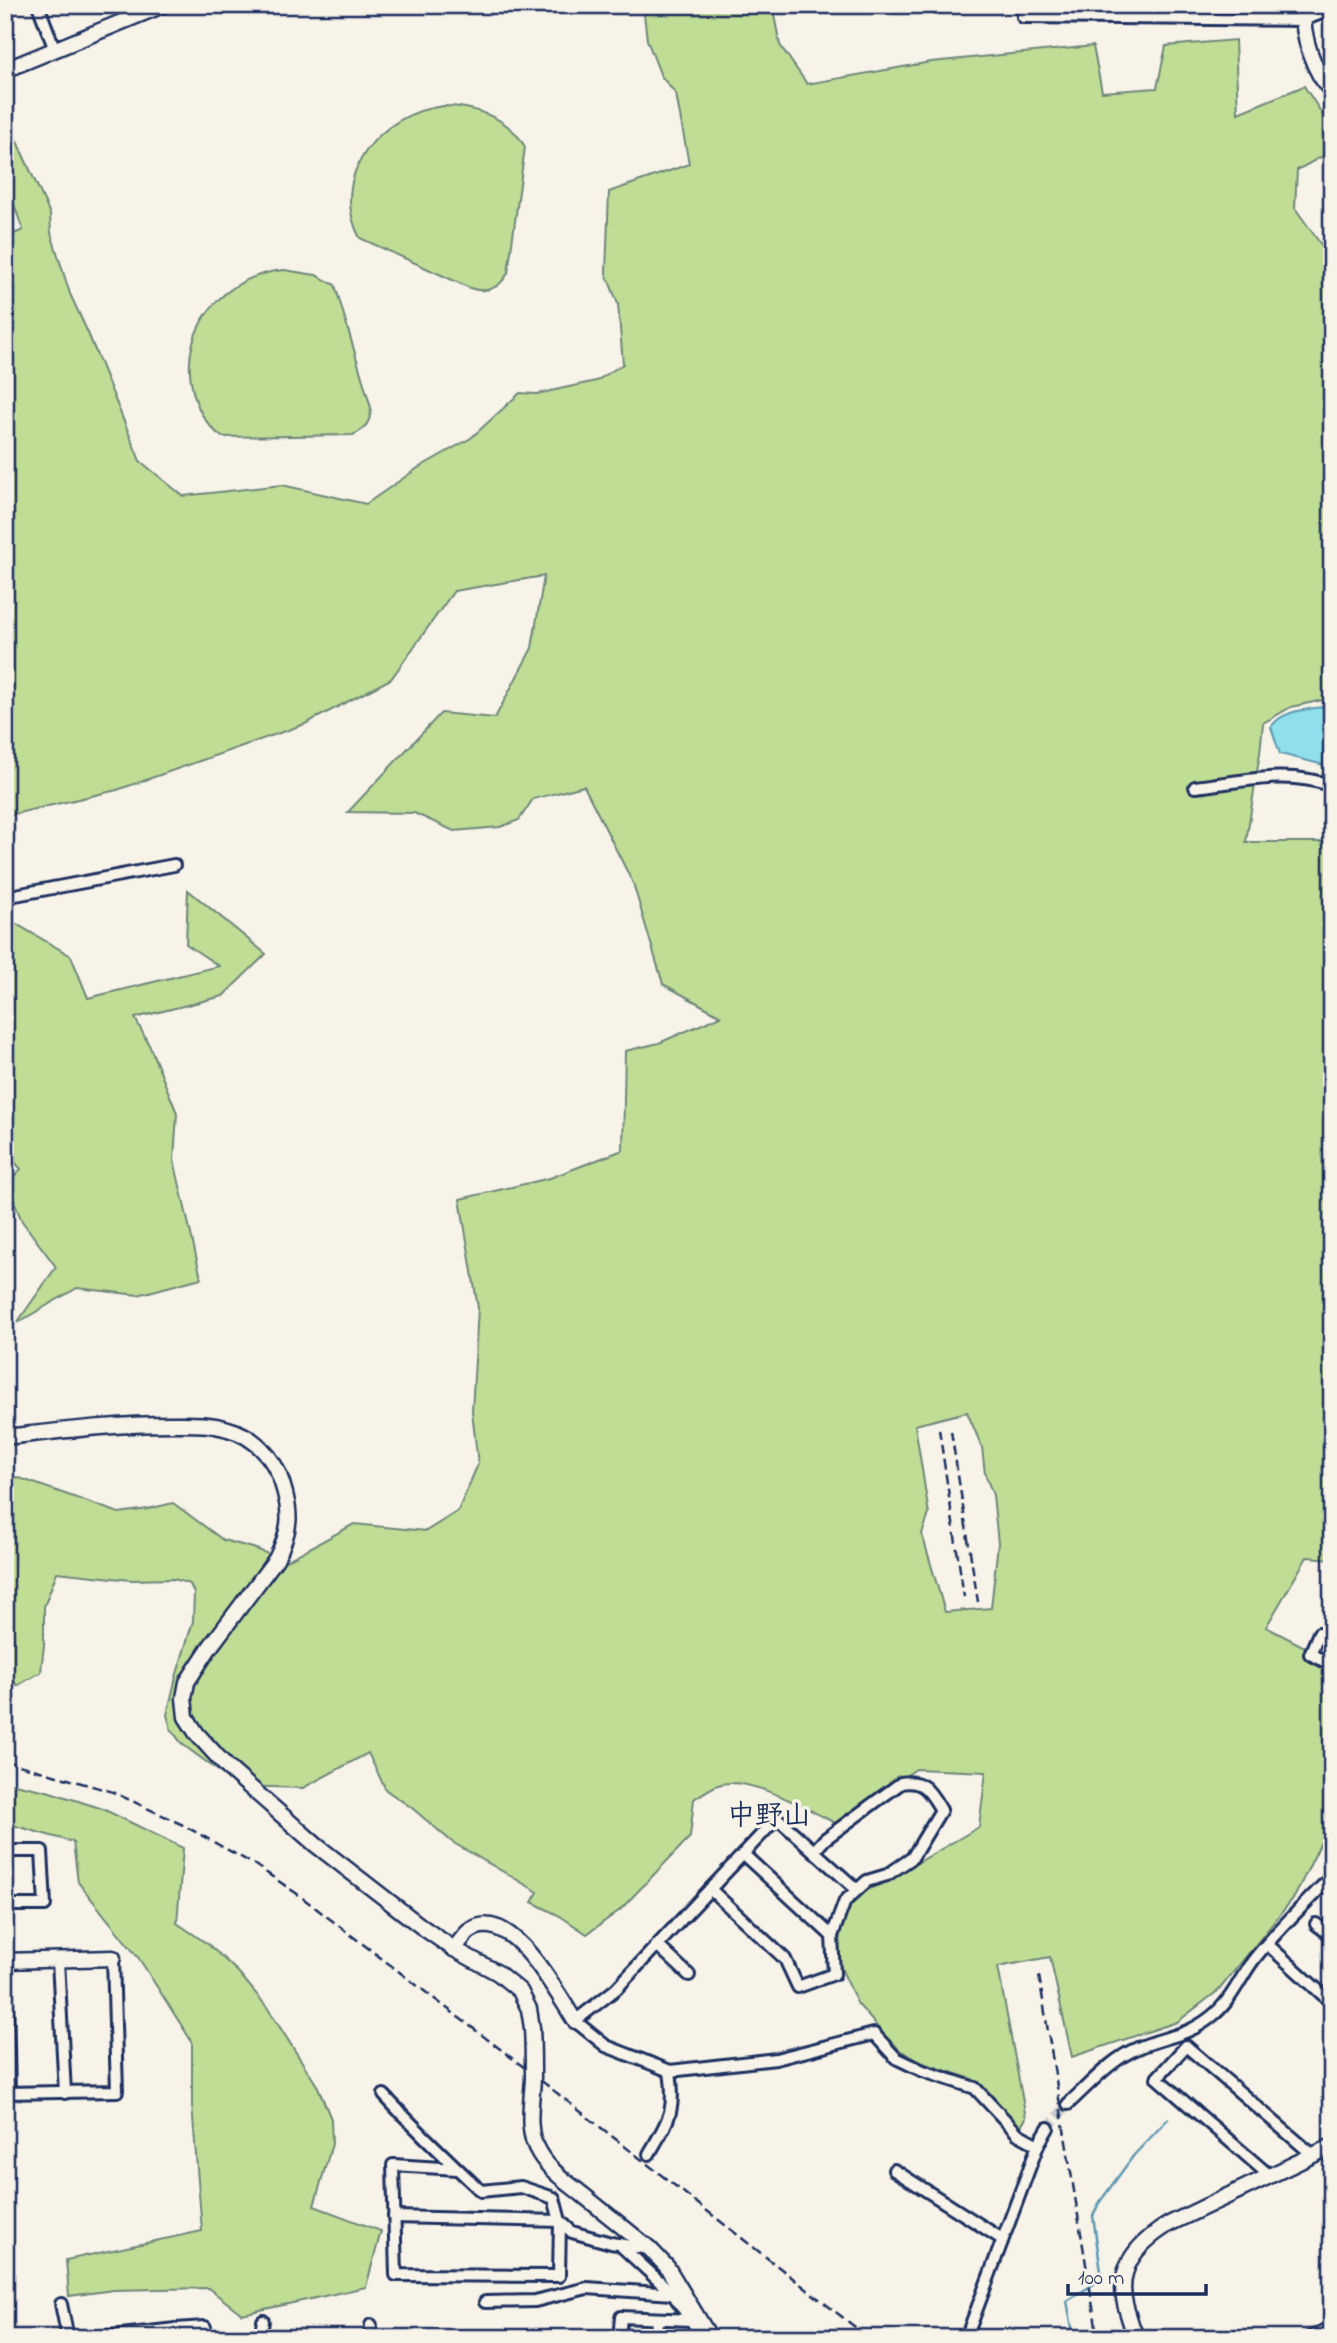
<svg xmlns="http://www.w3.org/2000/svg" width="1337" height="2343" font-family="'Indie Flower','Klee One',sans-serif">
<rect width="100%" height="100%" fill="#f7f3e8"/>
<filter id="ink" filterUnits="userSpaceOnUse"><feTurbulence type="fractalNoise" baseFrequency=".0143" numOctaves="2"/><feDisplacementMap in="SourceGraphic" scale="14" xChannelSelector="R" yChannelSelector="G"/><feConvolveMatrix kernelMatrix="1 2 1 2 8 2 1 2 1" color-interpolation-filters="sRGB"/></filter>
<g filter="url(#ink)">
<!-- green -->
<g fill="#c0dd95" stroke="#6e867a" stroke-width="2" fill-rule="evenodd">
<path d="M643 5H772L780 45 807 84 931 62 1093 46 1102 92 1157 88 1166 46 1235 40 1238 113 1304 86 1332 129V151L1297 170 1295 208 1332 260V698L1291 707 1263 723 1260 753 1246 842H1332V1559L1307 1557 1266 1627 1332 1661V1812L1322 1840 1295 1896 1219 1990 1177 2022 1072 2057 1050 1957 998 1967 1026 2118 1019 2130 990 2093 972 2079 923 2063 901 2051 886 2037 857 2003 836 1957 840 1935 852 1896 881 1884 979 1827 986 1772 916 1769 835 1823C810 1810 746 1774 718 1785 710 1788 702 1794 694 1799L690 1837 620 1910 587 1934 560 1916 532 1902 538 1892 452 1842 412 1808 386 1790 368 1753 303 1788 239 1786 182 1744 171 1729 167 1715 176 1677 193 1621 194 1593 190 1584 174 1579 131 1580 57 1572 44 1607V1645L41 1672 17 1686 5 1666V1482L17 1477 119 1513 148 1509 173 1503 223 1540 253 1548 286 1561 354 1524 426 1531 458 1511 478 1464 472 1411 478 1308 460 1199 550 1178 623 1150 625 1051 659 1043 721 1016 663 984 633 883 584 786 533 799 519 820 500 827 454 831 414 813 348 812 441 713 495 718 532 648 544 576 454 591 391 679 305 724 117 790 5 816V238L23 230 5 179V115L50 214 51 233 70 294 88 333 140 461 183 496 282 485 366 504 418 468 471 438 520 393 537 394 596 381 623 364 618 304 606 273 609 192 689 164 676 94 661 76 647 40ZM967 1412 982 1447 985 1474 993 1495 998 1543 991 1608 945 1612 922 1534 929 1514 915 1425Z"/>
<path d="M444 106C474 106 510 118 525 147L508 273C500 288 486 294 470 288L360 238C327 176 381 112 444 106Z"/>
<path d="M284 270 316 275 335 285 371 408C371 421 365 430 353 435L222 437C206 425 196 407 192 387 179 327 225 275 284 270Z"/>
<path d="M188 890 266 954 223 996 135 1018 150 1047 177 1113 174 1160 201 1278 138 1295 77 1288 17 1323 56 1267 22 1221 7 1185 21 1169 5 1151V924L11 921 71 956 88 998 219 966 186 944Z"/>
<path d="M5 1782 47 1791 103 1809 183 1848 177 1923 209 1945 239 1973 267 2007 318 2087 331 2119 332 2144 314 2206 381 2231 366 2287 242 2314 208 2288 113 2290 69 2296 66 2260 202 2231 192 2105V2042L140 1960 78 1882 73 1842 5 1823Z"/>
</g>
<!-- water -->
<path fill="#8fdfec" stroke="#6199b3" stroke-width="2" d="M1332 705V767L1280 754 1271 727C1283 708 1313 710 1332 705Z"/>
<g fill="none" stroke-linecap="round" stroke-linejoin="round">
<!-- stream -->
<path stroke="#6199b3" stroke-width="2.5" d="M1074 2338 1067 2301 1102 2279 1093 2216 1099 2203 1134 2155 1168 2119"/>
<!-- street-tunnel -->
<path stroke="#cbcccc" stroke-width="10" stroke-dasharray="10 5" stroke-linecap="butt" d="M1048 2128 1068 2104"/>
<!-- street casing -->
<g stroke="#1b2f5e" stroke-width="16">
<g id="street">
<path d="M38 5 55 50"/>
<path d="M1023 5V17L1303 20 1332 9"/>
<path d="M1195 787C1242 782 1286 769 1332 786"/>
<path d="M5 897 174 865"/>
<path d="M1319 1633 1310 1654 1332 1665"/>
<path d="M5 1851H42L45 1905H5"/>
<path d="M743 1854 832 1936"/>
<path d="M710 1889 785 1959 798 1987 834 1974 832 1936 845 1901 867 1881 887 1875 912 1858 941 1810C930 1792 924 1779 901 1783L825 1839 814 1851"/>
<path d="M856 1889 777 1818 616 1989 575 2021 606 2046 670 2071 776 2059 874 2034 896 2058 923 2071 975 2088 1018 2134 1038 2145 966 2338"/>
<path d="M1316 1924 1332 1936"/>
<path d="M1267 1944 1332 2003"/>
<path d="M657 1945 689 1975"/>
<path d="M58 1960 65 2093"/>
<path d="M6 1961 9 2093"/>
<path d="M5 2093 117 2091 113 1958"/>
<path d="M384 2095C415 2129 447 2159 481 2191L521 2187 554 2198 560 2221 559 2276 396 2275 393 2165 457 2169"/>
<path d="M1068 2104C1089 2085 1111 2059 1138 2048 1166 2036 1186 2037 1211 2017 1232 2001 1240 1977 1255 1958 1279 1928 1306 1903 1332 1876"/>
<path d="M1038 2145 1048 2128"/>
<path d="M649 2154C669 2119 676 2112 670 2071"/>
<path d="M894 2170 1002 2239"/>
<path d="M1270 2176 1157 2078 1186 2046 1313 2155"/>
<path d="M394 2217 560 2221 572 2232 611 2243 650 2249"/>
<path d="M619 2244 673 2294 701 2335"/>
<path d="M485 2302 535 2301 587 2288 673 2294"/>
<path d="M61 2304 68 2338"/>
<path d="M176 2329 205 2327"/>
<path d="M93 2338 176 2329 178 2338"/>
<path d="M260 2338 263 2321"/>
<path d="M370 2338 371 2325"/>
<path d="M619 2338 621 2317 691 2320"/>
<path d="M656 2338 657 2319"/>
<path d="M1309 2338 1332 2327"/>
</g>
</g>
<!-- secondary casing -->
<g stroke="#1b2f5e" stroke-width="19">
<g id="secondary">
<path d="M1302 5C1303 37 1311 68 1332 92"/>
<path d="M5 70 163 5"/>
<path d="M5 1437C60 1431 115 1424 170 1424 190 1424 209 1423 228 1429 254 1436 274 1457 282 1483 292 1514 291 1530 276 1559L210 1647 187 1682 184 1698 186 1717 197 1734 227 1767 316 1845 422 1927 454 1949 498 1973 520 1991 529 2009 532 2028"/>
<path d="M454 1949C458 1944 463 1937 468 1932 509 1900 558 1995 575 2021"/>
<path d="M5 1961 113 1958"/>
<path d="M583 2195 650 2249 667 2267 710 2338"/>
<path d="M1137 2338C1132 2330 1130 2320 1127 2311 1114 2270 1135 2245 1169 2224L1332 2146"/>
</g>
</g>
<!-- street -->
<use href="#street" stroke="#f7f3e8" stroke-width="10"/>
<!-- secondary -->
<use href="#secondary" stroke="#f7f3e8" stroke-width="14"/>
<!-- rail -->
<g stroke="#1b2f5e" stroke-width="2.5" stroke-dasharray="10 5" stroke-linecap="butt">
<path d="M939 1429 964 1597"/>
<path d="M951 1431 978 1602"/>
<path d="M5 1761 113 1792 183 1825 255 1865 296 1893 525 2068 869 2338"/>
<path d="M1039 1976 1098 2338"/>
</g>
<!-- secondary-bridge casing -->
<g stroke="#1b2f5e" stroke-width="19" stroke-linecap="butt">
<path id="secondary-bridge" d="M532 2028C533 2044 533 2061 533 2078 532 2102 525 2131 539 2153 549 2170 568 2183 583 2195"/>
</g>
<!-- secondary-bridge -->
<use href="#secondary-bridge" stroke="#f7f3e8" stroke-width="14"/>
</g>
</g>
<g text-anchor="middle" dominant-baseline="central" stroke-width="7" stroke-linejoin="round" paint-order="stroke">
<!-- quarter labels -->
<g font-size="28" font-weight="bold" fill="#1b2f5e" stroke="#f7f3e8">
<text x="769" y="1817">中野山</text>
</g>
</g>
<!-- margin -->
<rect width="1337" height="2343" fill="none" stroke="#f7f3e8" stroke-width="28"/>
<rect x="14" y="14" width="1309" height="2315" fill="none" stroke="#1b2f5e" stroke-width="2.5" filter="url(#ink)"/>
<!-- scale -->
<path d="M1068 2284v10h138v-10" fill="none" stroke="#1b2f5e" stroke-width="3.5"/>
<text x="1078" y="2284" font-size="21" fill="#1b2f5e" stroke="#f7f3e8" stroke-width="5" paint-order="stroke">100 m</text>
</svg>
